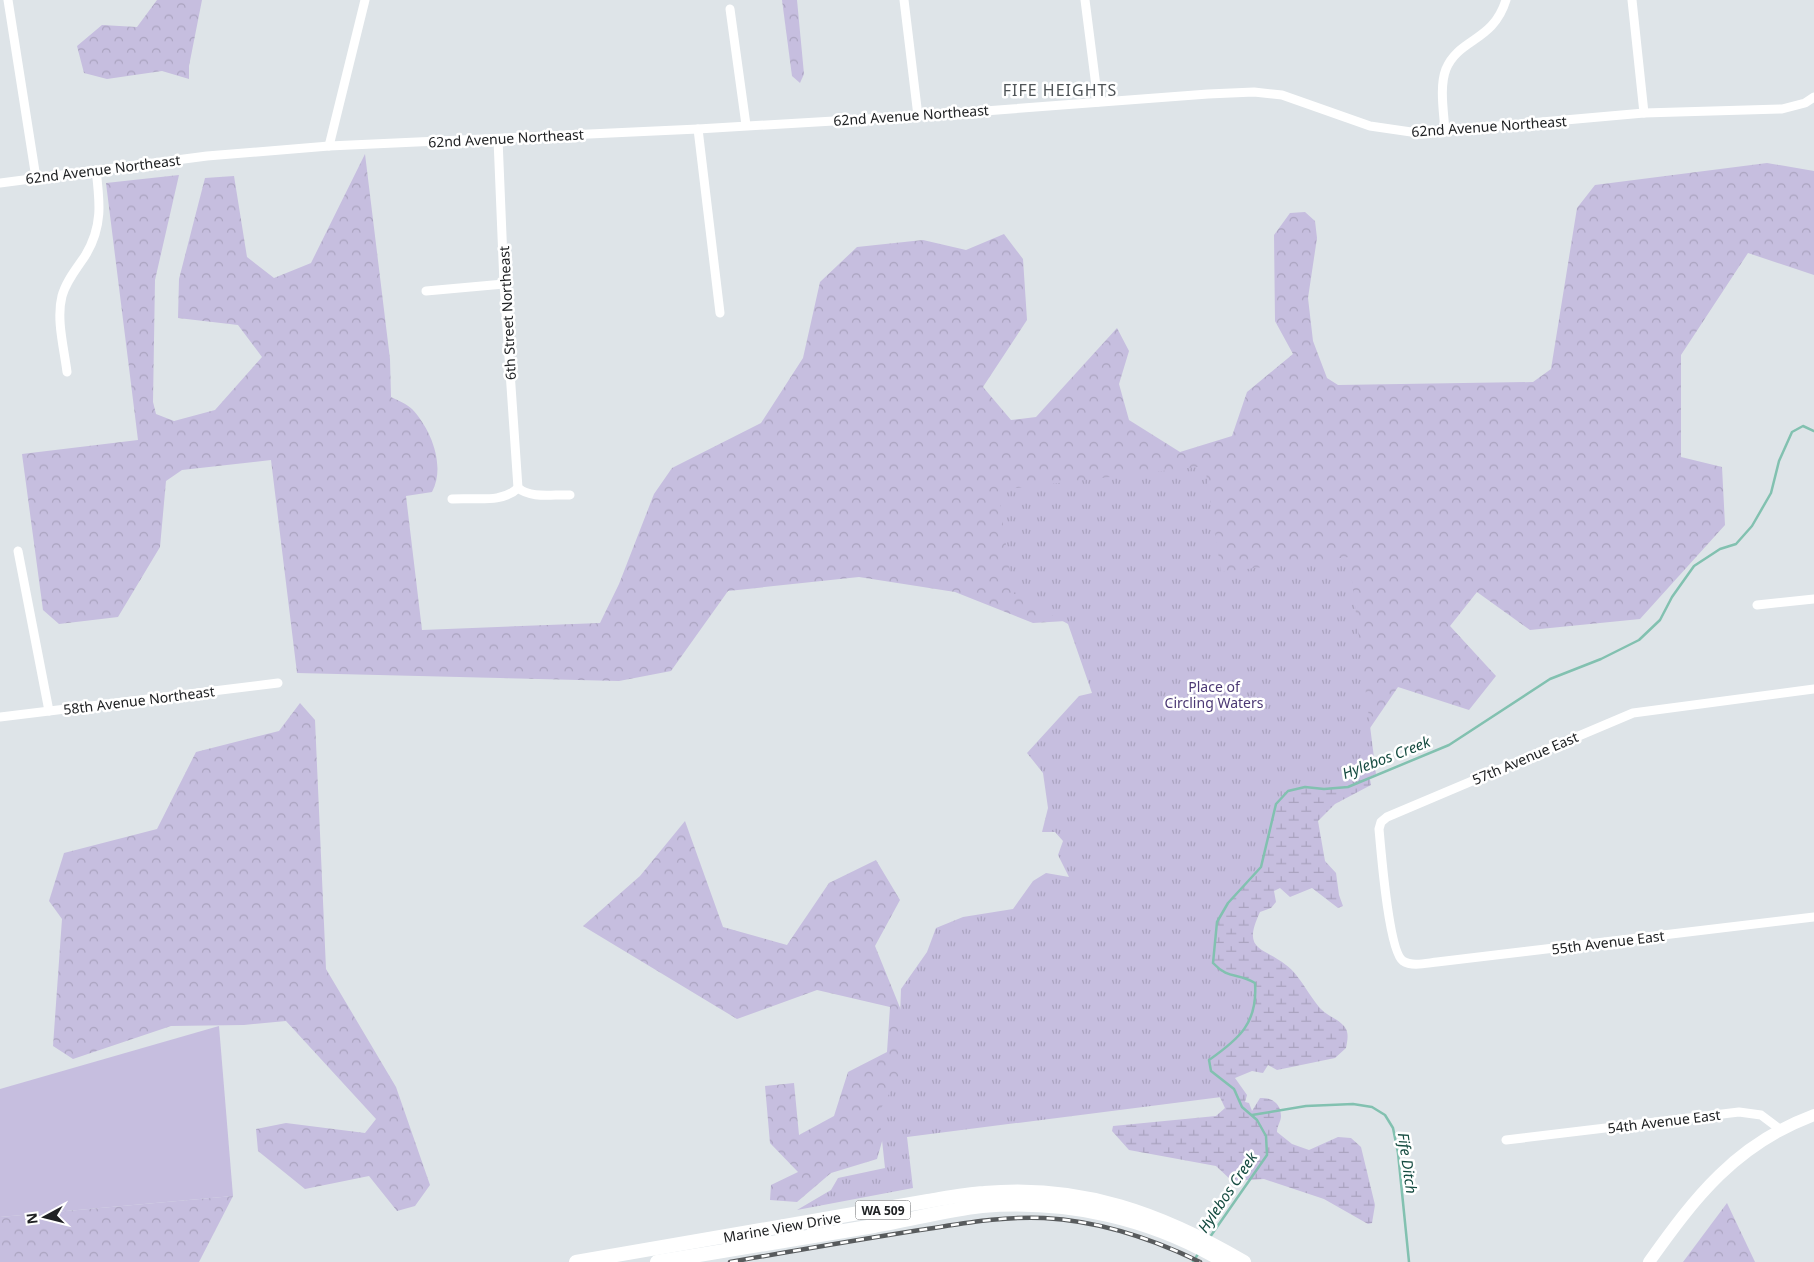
<svg xmlns="http://www.w3.org/2000/svg" width="1814" height="1262" font-family="'Noto Sans',sans-serif">
<defs>
<pattern id="forest-crowns" width="20" height="18" patternUnits="userSpaceOnUse" patternTransform="scale(1.25)"><rect width="20" height="18" fill="#c6bedf"/><path d="M2 6a3 3 0 1 1 6 0M12 15a3 3 0 1 1 6 0" fill="none" stroke="#aaa3bf"/></pattern>
<pattern id="wetland-marsh" width="20" height="14" patternUnits="userSpaceOnUse" patternTransform="scale(1.25)"><rect width="20" height="14" fill="#c6bedf"/><path d="M1 5h8M5 5V1M11 12h8M15 12V8" fill="none" stroke="#aaa3bf"/></pattern>
<pattern id="park-tufts" width="24" height="20" patternUnits="userSpaceOnUse" patternTransform="scale(1.25)"><rect width="24" height="20" fill="#c6bedf"/><path d="M3 7l-1-3M5 7V3M7 7l1-3M15 17l-1-3M17 17v-4M19 17l1-3" fill="none" stroke="#aaa3bf"/></pattern>
</defs>
<rect width="100%" height="100%" fill="#dee4e8"/>
<!-- grass -->
<path fill="#c6bedf" d="M219 1026 233 1196 0 1217V1089Z"/>
<!-- forest -->
<g fill="url(#forest-crowns)">
<path d="M157 0H202L189 66V79L162 71 107 79 84 73 77 46 102 25 137 27Z"/>
<path d="M782 0H797L804 74 800 83 792 76Z"/>
<path d="M365 154 390 359 391 397C397 400 407 404 412 409 431 429 446 466 432 492L406 496 422 630 600 623 619 584 654 494 672 468 761 423 803 358 820 282 857 247 923 240 966 250 1004 234 1023 259 1027 320 983 387 1011 420 1036 417 1117 328 1129 351 1119 384 1129 420 1180 452 1232 436 1247 392 1293 354 1275 321 1274 235 1290 213 1305 212 1315 221 1317 238 1308 298 1313 341 1327 378 1338 385 1533 382 1551 369 1577 208 1595 185 1767 163 1814 171V275L1748 253 1681 355V457L1722 467 1725 525 1640 619 1530 630 1477 592 1450 626 1496 676 1469 710 1398 687 1353 753 1115 618 1033 623 955 592 859 577 728 591 671 671 619 681 297 673 271 460 182 470 166 481 160 547 118 617 59 624 43 610 22 454 138 440 106 183 179 175 155 280 153 402 156 414 174 421 215 410 262 357 238 325 178 318 179 279 205 178 234 176 247 257 274 278 311 263Z"/>
<path d="M300 703 315 720 326 969 396 1087 430 1185 415 1206 397 1211 369 1176 305 1189 258 1151 256 1129 286 1123 365 1133 376 1119 286 1021 244 1025 171 1026 73 1059 53 1046 62 919 49 901 64 853 157 829 196 752 279 731Z"/>
<path d="M685 821 723 927 787 945 829 883 876 860 900 900 875 946 907 1025 904 1064 877 1159 831 1173 797 1202 770 1200 771 1185 798 1172 770 1143 765 1086 794 1083 799 1135 834 1116 848 1072 887 1052 890 1007 817 990 737 1019 583 926 640 876Z"/>
<path d="M233 1196 199 1262H0V1217Z"/>
<path d="M1727 1203 1755 1262H1683Z"/>
</g>
<!-- wetland -->
<path fill="url(#wetland-marsh)" d="M1369 774 1371 785 1335 804 1318 821 1325 861 1336 873 1339 895 1343 906 1338 908 1312 888 1290 897 1280 888 1274 891 1276 902 1271 908 1260 912C1242 951 1261 946 1286 965 1300 975 1310 998 1322 1010 1329 1017 1341 1020 1346 1029 1349 1035 1347 1042 1346 1048L1335 1058 1277 1070 1268 1065 1263 1073 1252 1071 1235 1078 1247 1095 1245 1102 1249 1103 1252 1111 1260 1098C1271 1097 1281 1103 1281 1116 1281 1122 1277 1125 1277 1132L1292 1144 1309 1150 1338 1137 1351 1138 1361 1147 1375 1205 1372 1223 1368 1224 1324 1199 1264 1179 1232 1181 1216 1166 1129 1150 1112 1131 1113 1126 1216 1116 1225 1108 1217 1091 1003 997 1243 783Z"/>
<!-- park -->
<path fill="url(#park-tufts)" d="M1205 466 1221 572 1349 557 1376 774 1348 787 1324 789 1305 787 1288 791 1276 804 1261 867 1228 903 1217 922 1213 963C1229 980 1237 972 1255 983 1258 1026 1239 1036 1209 1060L1211 1071 1234 1089 1237 1095 907 1137 913 1188 797 1210 831 1190 838 1178 885 1168 879 1112 898 1078 901 989 927 952 936 928 963 917 1013 909 1033 881 1046 873 1069 877 1058 855 1063 841 1055 832H1042L1048 808 1043 773 1027 753 1079 696 1092 693 1068 624 1013 593 998 490Z"/>
<g fill="none" stroke-linecap="round" stroke-linejoin="round">
<!-- stream -->
<g stroke="#82c1b0" stroke-width="2.5">
<path d="M1252 1115 1306 1106 1353 1104 1372 1107 1385 1115 1393 1128 1398 1153 1409 1262"/>
<path d="M1210 1237 1267 1155 1266 1136 1257 1120 1242 1107 1234 1089 1211 1071 1209 1060C1239 1039 1258 1023 1255 983 1237 972 1229 980 1213 963L1217 922 1228 903 1261 867 1276 804 1288 791 1305 787 1324 789 1348 787 1449 745 1550 679 1601 659 1639 640 1660 620 1672 597 1694 566 1720 549 1736 544 1752 526 1771 493 1779 461 1792 432 1803 426 1814 431"/>
<path d="M1193 1262 1198 1254"/>
</g>
<!-- minor -->
<g stroke="#fff" stroke-width="9">
<path d="M8 0 36 178"/>
<path d="M904 0 918 116"/>
<path d="M1085 0 1098 102"/>
<path d="M1632 0 1644 113"/>
<path d="M730 9 746 125"/>
<path d="M698 129 720 313"/>
<path d="M1445 132C1444 113 1439 87 1446 69 1459 38 1493 42 1506 0"/>
<path d="M498 139 504 284 518 488"/>
<path d="M329 146 365 0"/>
<path d="M0 183 207 156 329 146 698 129 918 116 1208 94 1254 92 1282 95 1370 126 1418 133 1644 113 1782 109 1805 103 1814 97"/>
<path d="M426 291 504 284"/>
<path d="M67 372C64 348 56 319 62 296 66 281 77 268 85 256 103 227 100 202 96 170"/>
<path d="M518 488C532 499 553 494 570 495"/>
<path d="M452 499C474 497 502 504 518 488"/>
<path d="M18 551 49 711"/>
<path d="M1757 605 1814 599"/>
<path d="M1814 689 1633 713 1387 817 1381 822 1379 829C1381 851 1389 952 1403 961 1412 967 1427 963 1437 962L1814 917"/>
<path d="M0 717 278 683"/>
<path d="M1506 1140 1739 1112 1761 1115 1781 1130"/>
</g>
<!-- secondary -->
<path stroke="#fff" stroke-width="12" d="M1649 1262C1695 1197 1736 1144 1814 1115"/>
<!-- primary -->
<g stroke="#fff" stroke-width="14">
<path d="M576 1262 928 1201C946 1198 965 1194 984 1193 1081 1184 1162 1214 1244 1262"/>
<path d="M657 1262C730 1250 802 1238 874 1226 910 1220 946 1210 982 1206 1067 1199 1152 1218 1225 1262"/>
</g>
<!-- rail casing -->
<g stroke="#585b5d" stroke-width="4.5">
<path id="rail" d="M730 1262C793 1251 856 1240 920 1230 961 1224 1002 1216 1044 1218 1099 1221 1151 1238 1200 1262"/>
</g>
<!-- rail -->
<use href="#rail" stroke="#fff" stroke-width="2.5" stroke-dasharray="8" stroke-linecap="butt"/>
</g>
<g text-anchor="middle" dominant-baseline="central" stroke-width="5" stroke-linejoin="round" paint-order="stroke">
<!-- shield labels -->
<rect fill="#fff" stroke="#636466" stroke-width="1" x="855.5" y="1200.5" width="55" height="19" rx="4"/>
<g font-size="12" font-weight="bold" fill="#202224">
<text x="883" y="1210">WA 509</text>
</g>
<!-- street labels -->
<g font-size="14" fill="#202224" stroke="#fff">
<text transform="translate(911 115) rotate(-4)">62nd Avenue Northeast</text>
<text transform="translate(1489 126) rotate(-4)">62nd Avenue Northeast</text>
<text transform="translate(506 138) rotate(-3)">62nd Avenue Northeast</text>
<text transform="translate(103 169) rotate(-7)">62nd Avenue Northeast</text>
<text transform="translate(507 313) rotate(-93)">6th Street Northeast</text>
<text transform="translate(139 700) rotate(-7)">58th Avenue Northeast</text>
<text transform="translate(1525 758) rotate(-23)">57th Avenue East</text>
<text transform="translate(1608 942) rotate(-7)">55th Avenue East</text>
<text transform="translate(1664 1121) rotate(-7)">54th Avenue East</text>
<text transform="translate(782 1227) rotate(-10)">Marine View Drive</text>
</g>
<!-- park labels -->
<g font-size="14" fill="#4b3873" stroke="#fff">
<text x="1214" y="686">Place of<tspan x="1214" dy="16">Circling Waters</tspan></text>
</g>
<!-- water labels -->
<g font-size="15" font-style="italic" fill="#154b40" stroke="#fff">
<text transform="translate(1386 757) rotate(-21)">Hylebos Creek</text>
<text transform="translate(1408 1163) rotate(82)">Fife Ditch</text>
<text transform="translate(1227 1192) rotate(-56)">Hylebos Creek</text>
</g>
<!-- quarter labels -->
<g font-size="16" letter-spacing="1" fill="#4f5457" stroke="#fff">
<text x="1060" y="90">FIFE HEIGHTS</text>
</g>
</g>
<!-- north arrow -->
<g transform="translate(45 1217) rotate(263)" stroke="#ffffff" stroke-width="4" paint-order="stroke">
<path d="M0-4L9 19L0 12L-9 19Z" fill="#202224"/>
<text y="-8" font-size="14" font-weight="bold" text-anchor="middle" fill="#202224">N</text>
</g>
</svg>
